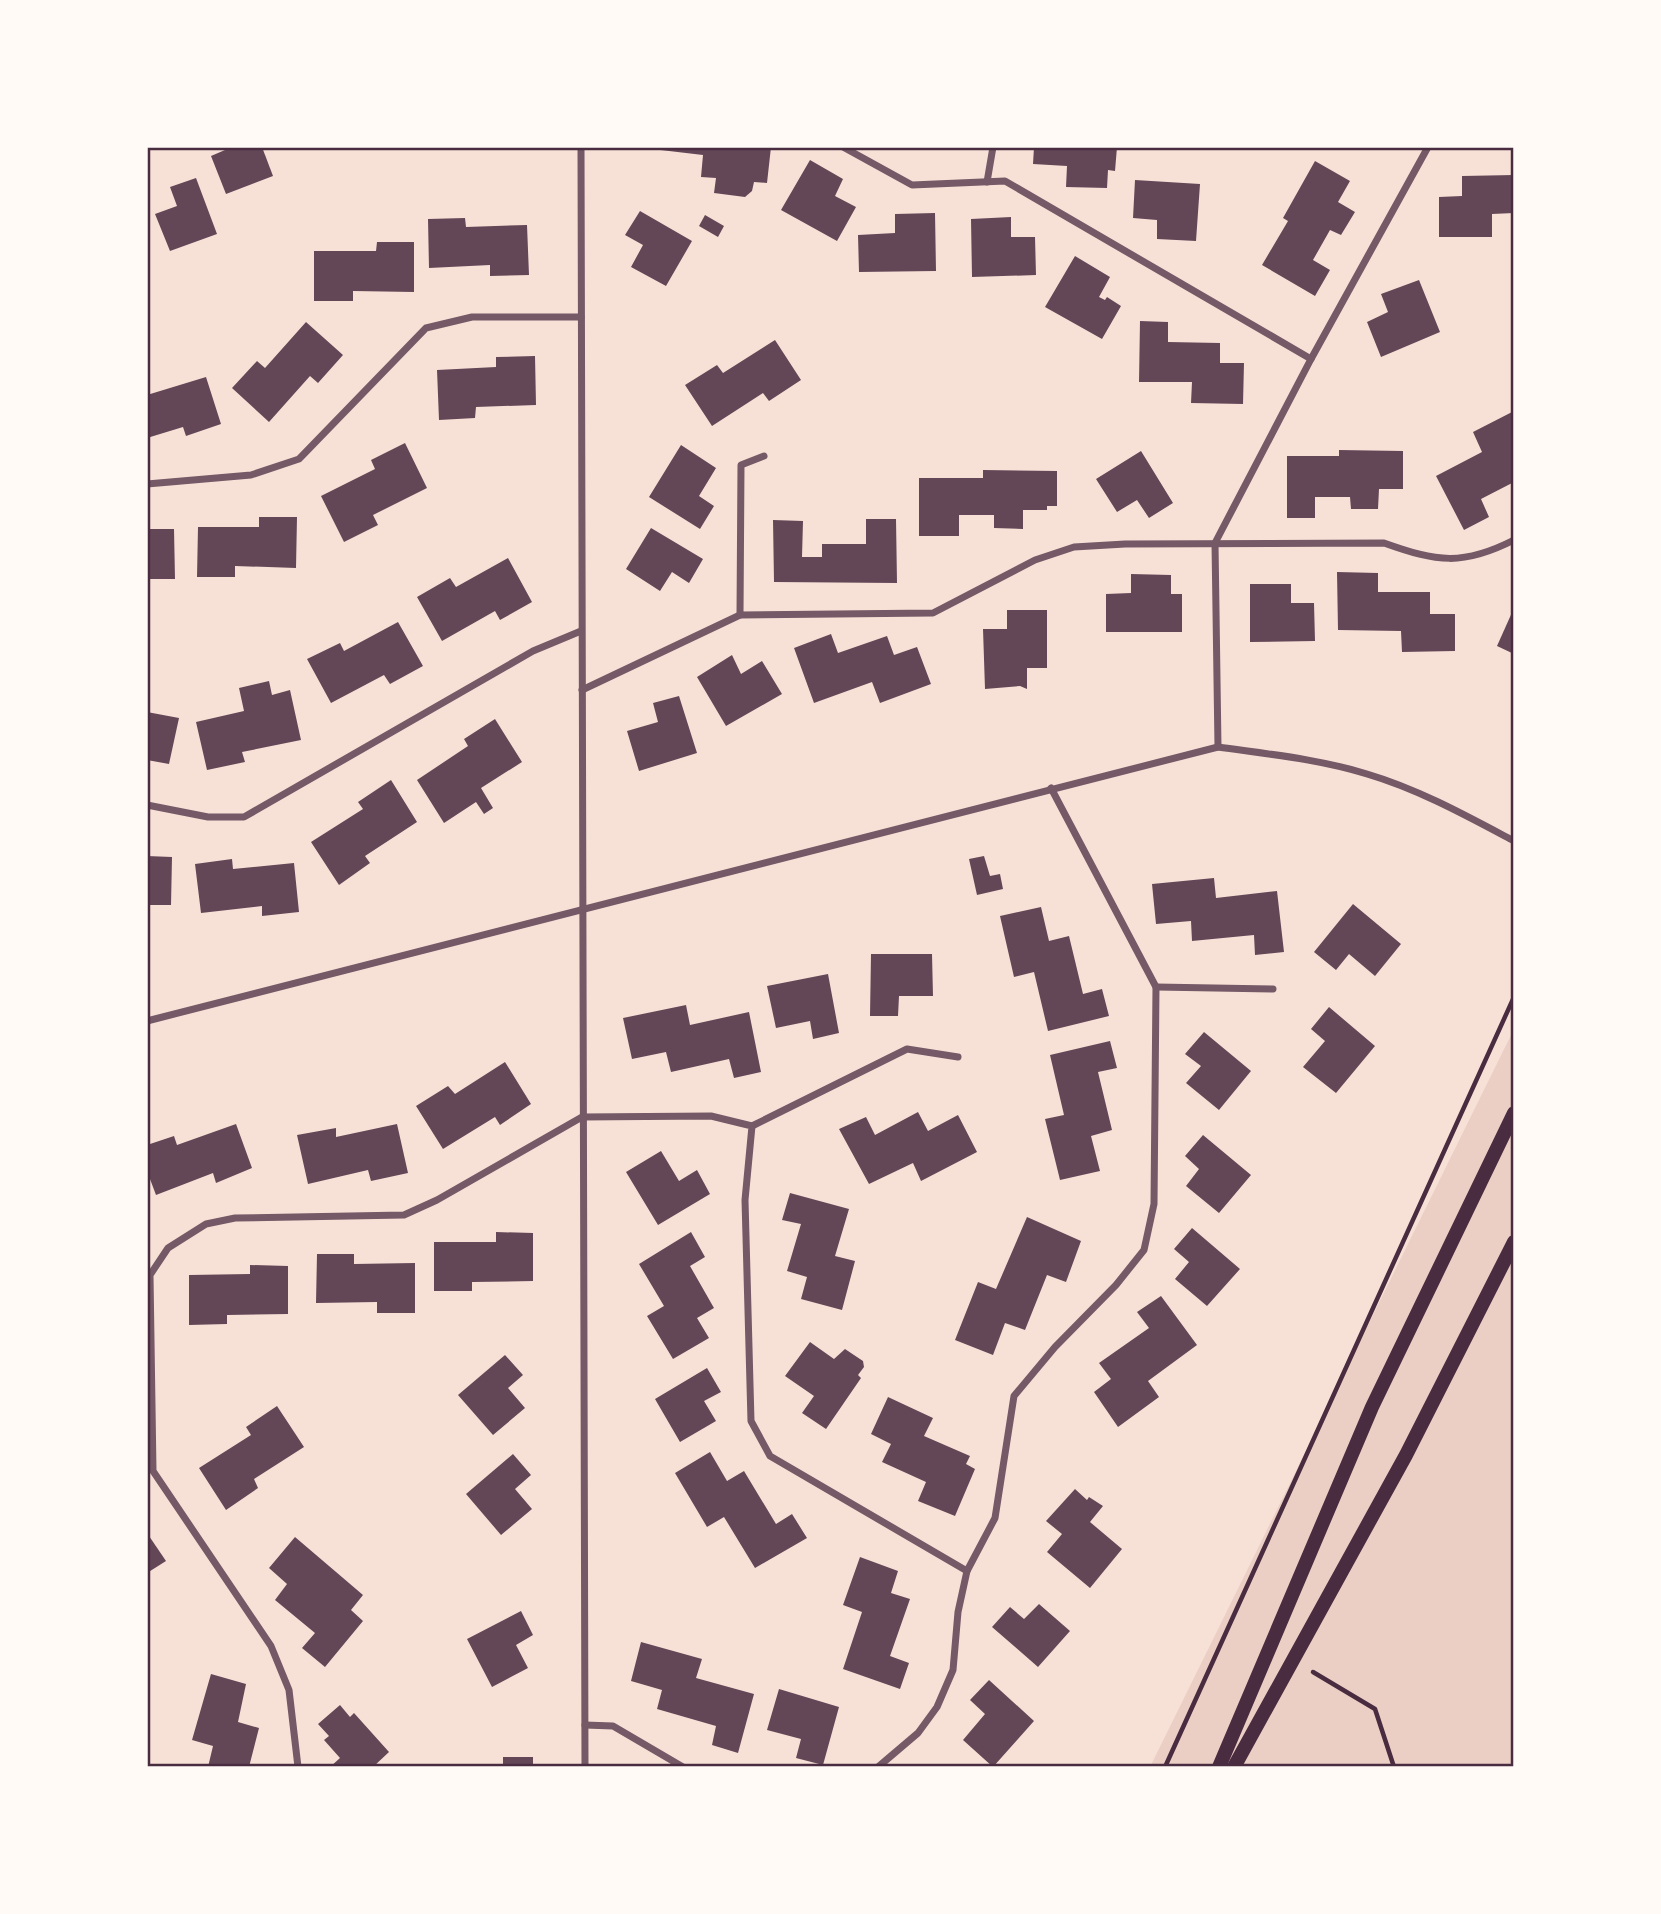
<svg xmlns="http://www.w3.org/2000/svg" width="1661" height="1914" font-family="Rubik,sans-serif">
<rect width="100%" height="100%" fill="#f7e1d7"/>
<!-- green -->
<path fill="#ebcfc5" d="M1514 1029V1767H1150Z"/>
<!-- building -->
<g fill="#644757">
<path d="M232 147H262L273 176 226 194 211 156Z"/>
<path d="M652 147H771L767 183 754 182 752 191 745 197 714 193 716 178 701 177 703 155 652 149Z"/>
<path d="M1034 147H1117L1115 171 1108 170 1107 188 1066 187 1067 166 1033 164Z"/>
<path d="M810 160 843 179 835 196 856 207 837 241 781 210Z"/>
<path d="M1315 161 1350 181 1338 202 1355 212 1341 235 1330 230 1313 260 1330 270 1315 296 1262 265 1288 221 1283 218Z"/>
<path d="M1514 175V213L1492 214V237H1439V197L1462 196V176Z"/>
<path d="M196 178 217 234 170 251 155 214 177 206 170 187Z"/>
<path d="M1135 180 1200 184 1196 241 1157 239V220L1133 218Z"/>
<path d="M640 211 692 241 666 286 631 267 643 245 625 235Z"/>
<path d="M935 213 936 271 859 272 858 235 895 233V214Z"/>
<path d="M705 215 724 226 718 237 699 226Z"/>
<path d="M1011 217V237H1035L1036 275 972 277 971 219Z"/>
<path d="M465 218 466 227 527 225 529 275 490 276V265L429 268 428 219Z"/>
<path d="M377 242H414V292L353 291V301H314V251H376Z"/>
<path d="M1075 256 1110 277 1099 297 1105 300 1107 297 1121 306 1102 339 1045 307Z"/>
<path d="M1419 280 1440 332 1381 357 1367 322 1388 312 1381 294Z"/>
<path d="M1140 321 1168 322V342L1220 343V363H1244L1243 404 1191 403 1192 382H1139Z"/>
<path d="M306 322 343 355 318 383 310 376 269 422 232 388 257 361 265 368Z"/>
<path d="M775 340 801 380 769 401 763 393 712 426 685 385 717 365 723 373Z"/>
<path d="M535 356 536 405 476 407 475 418 439 420 437 370 496 367V357Z"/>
<path d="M206 377 221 424 186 436 183 427 147 438V395Z"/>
<path d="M1514 411V482L1481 499 1489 517 1464 530 1436 476 1482 452 1473 432Z"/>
<path d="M405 443 427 488 373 515 378 525 344 542 321 496 375 469 371 460Z"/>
<path d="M681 445 716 468 699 496 714 506 700 529 649 497Z"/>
<path d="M1339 450 1403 451V489H1379L1378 509H1351L1350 497H1315V518H1287V456H1339Z"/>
<path d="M1141 451 1173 503 1149 518 1137 500 1117 512 1096 479Z"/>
<path d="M983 470 1057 471V506H1047V510H1023V529L994 528V515H959V536H919V478H983Z"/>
<path d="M259 517H297L296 568 235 566V577H197L198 527H259Z"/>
<path d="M866 519H896L897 583 774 582 773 520 803 521 802 557H822V544H866Z"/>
<path d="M651 528 703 559 689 583 672 572 660 591 626 569Z"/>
<path d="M147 529H174L175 579H147Z"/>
<path d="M508 558 532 602 500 620 495 611 442 641 417 597 450 578 456 587Z"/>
<path d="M1337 572 1378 573V592H1430V614H1455V651L1402 652 1401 631 1338 630Z"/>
<path d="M1131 574 1171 575V594H1182V632H1106V594L1131 593Z"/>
<path d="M1250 584H1291V603H1314L1315 641 1250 642Z"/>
<path d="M1514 608V654L1497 646Z"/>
<path d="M1007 610H1047V668H1027V689L1020 686 985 689 983 629H1007Z"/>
<path d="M398 622 423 666 390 684 384 675 331 703 307 659 340 643 344 651Z"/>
<path d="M831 634 838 653 887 636 894 655 917 647 931 684 880 703 872 682 814 703 794 648Z"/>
<path d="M732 655 741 674 762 661 782 694 726 726 697 677Z"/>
<path d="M269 681 272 695 290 690 301 740 242 752 245 762 207 770 196 722 244 711 239 688Z"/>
<path d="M679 696 697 753 639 771 627 731 658 722 653 703Z"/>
<path d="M147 712 179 718 169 764 147 760Z"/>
<path d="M495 719 522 762 481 788 493 808 484 814 476 802 444 823 417 780 468 746 464 739Z"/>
<path d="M391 780 417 822 365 856 370 863 339 885 311 842 363 809 358 802Z"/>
<path d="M147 856 172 857 171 905H147Z"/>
<path d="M984 856 990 876 1000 874 1003 889 977 895 969 859Z"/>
<path d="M232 859 233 869 294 863 299 912 262 916V906L201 913 195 864Z"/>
<path d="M1214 878 1216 898 1277 891 1284 952 1255 955 1254 935 1192 941 1191 921 1156 924 1152 884Z"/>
<path d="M1353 904 1401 944 1375 976 1349 954 1336 970 1314 952Z"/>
<path d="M1041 907 1049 941 1069 936 1083 994 1102 989 1109 1016 1048 1031 1034 972 1014 977 1000 916Z"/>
<path d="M871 954H932L933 996H899L898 1016H870Z"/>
<path d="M828 974 839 1033 813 1039 810 1021 776 1028 767 986Z"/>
<path d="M686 1005 690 1025 749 1012 761 1072 734 1078 729 1059 671 1072 666 1052 632 1059 623 1018Z"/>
<path d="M1329 1007 1375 1046 1336 1093 1303 1067 1325 1041 1311 1029Z"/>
<path d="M1204 1032 1251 1071 1219 1110 1186 1083 1201 1066 1185 1054Z"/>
<path d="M1110 1041 1117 1068 1098 1072 1112 1130 1091 1136 1100 1171 1060 1180 1045 1119 1064 1115 1050 1055Z"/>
<path d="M505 1062 531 1104 500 1125 495 1117 443 1149 416 1106 448 1086 455 1094Z"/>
<path d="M918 1112 928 1131 958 1115 977 1152 921 1181 913 1163 869 1184 839 1129 866 1117 875 1135Z"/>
<path d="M236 1124 252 1168 216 1183 213 1173 156 1195 147 1171V1145L174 1136 177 1145Z"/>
<path d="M397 1124 408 1173 371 1181 368 1170 308 1184 297 1135 336 1128V1137Z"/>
<path d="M1203 1135 1251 1175 1219 1213 1186 1186 1199 1169 1185 1156Z"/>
<path d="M661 1151 679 1181 697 1170 710 1194 658 1225 626 1172Z"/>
<path d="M790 1193 849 1209 835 1256 855 1261 842 1310 801 1299 807 1277 787 1271 801 1224 782 1220Z"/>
<path d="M1027 1217 1081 1241 1066 1282 1047 1275 1025 1330 1005 1323 993 1355 955 1340 978 1282 996 1289Z"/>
<path d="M1192 1228 1240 1269 1207 1306 1175 1279 1189 1262 1174 1249Z"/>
<path d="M496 1232 533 1233V1281L472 1282V1291H434V1242H496Z"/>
<path d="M691 1232 705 1257 690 1266 714 1308 697 1318 709 1338 673 1359 647 1316 664 1306 639 1264Z"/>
<path d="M317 1254H354V1264L415 1263V1313H377V1302L316 1303Z"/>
<path d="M250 1265 288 1266V1314L227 1315V1324L189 1325V1275L250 1274Z"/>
<path d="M1161 1296 1197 1345 1148 1381 1159 1397 1118 1427 1094 1392 1111 1379 1099 1363 1149 1328 1137 1312Z"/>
<path d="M810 1342 834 1359 845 1349 863 1361 864 1367 858 1375 861 1378 826 1429 802 1413 814 1396 785 1376Z"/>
<path d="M505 1355 523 1375 508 1388 525 1408 493 1435 458 1395Z"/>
<path d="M707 1368 721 1392 704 1401 716 1421 680 1442 655 1399Z"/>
<path d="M888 1397 933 1418 924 1436 970 1456 966 1464 975 1469 955 1516 918 1501 926 1482 882 1462 891 1444 871 1434Z"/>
<path d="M277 1406 304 1447 254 1479 258 1488 226 1510 199 1468 251 1435 246 1427Z"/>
<path d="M710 1452 727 1481 744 1471 776 1524 792 1514 807 1538 755 1568 724 1517 707 1527 675 1473Z"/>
<path d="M513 1454 531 1475 515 1489 532 1509 501 1535 466 1494Z"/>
<path d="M1075 1489 1087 1500 1089 1497 1103 1506 1090 1522 1122 1549 1090 1588 1047 1552 1062 1534 1046 1521Z"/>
<path d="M147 1533 166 1561 147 1573Z"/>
<path d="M295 1537 363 1595 351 1610 363 1621 325 1667 302 1648 315 1633 275 1600 287 1584 269 1568Z"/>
<path d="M860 1557 898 1571 891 1593 910 1599 890 1656 909 1663 900 1689 843 1669 862 1612 843 1605Z"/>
<path d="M1039 1604 1070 1631 1038 1667 992 1627 1010 1607 1024 1619Z"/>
<path d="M521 1611 533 1635 516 1645 528 1668 492 1687 467 1639Z"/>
<path d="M641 1642 702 1659 696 1678 754 1694 738 1753 712 1745 716 1726 657 1709 662 1690 631 1681Z"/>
<path d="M211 1674 246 1684 238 1722 259 1728 249 1767H208L213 1746 192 1740Z"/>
<path d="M989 1680 1034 1721 993 1767 963 1740 985 1714 970 1700Z"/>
<path d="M779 1689 839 1707 823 1765 796 1758 801 1739 767 1730Z"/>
<path d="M340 1705 350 1717 354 1713 389 1752 373 1767H330L340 1758 324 1740 329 1736 318 1724Z"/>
<rect x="503" y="1757" width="30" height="10"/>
</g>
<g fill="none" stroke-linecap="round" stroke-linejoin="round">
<!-- path -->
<g stroke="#4a2c40" stroke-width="4.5">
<path d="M1313 1672 1375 1709 1394 1767"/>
<path d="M1165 1767 1514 997"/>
</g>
<!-- minor -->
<g stroke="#755966" stroke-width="7">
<path d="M581 147 585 1767"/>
<path d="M843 147 912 185 1005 181 1311 359"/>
<path d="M987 182 993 147"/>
<path d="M147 484 251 475 299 459 426 328 472 317H581"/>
<path d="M740 615 741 465 764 456"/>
<path d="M582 690 740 615 933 613 1035 560 1074 547 1125 544 1384 543C1437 562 1463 566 1514 540"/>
<path d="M1218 747 1215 543 1311 359 1428 147"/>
<path d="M147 805 208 817H244L533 651 581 631"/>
<path d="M1156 987 1273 989"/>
<path d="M147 1021 1218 747C1267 754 1319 759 1367 774 1418 789 1467 816 1514 841"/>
<path d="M752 1126 907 1049 958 1057"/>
<path d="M585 1725 613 1726 683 1767"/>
<path d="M298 1767 289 1690 271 1646 153 1471 150 1275 168 1248 206 1224 235 1218 404 1215 437 1200 582 1117 711 1116 752 1126 745 1200 751 1421 770 1456 967 1571"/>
<path d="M878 1767 918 1733 937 1707 953 1670 958 1612 967 1571 995 1518 1014 1396 1055 1347 1116 1285 1144 1250 1154 1204 1156 987 1051 788"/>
</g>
<!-- secondary -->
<g stroke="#4a2c40" stroke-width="14">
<path d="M1219 1767 1372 1407 1514 1113"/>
<path d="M1234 1767 1406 1455 1514 1242"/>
</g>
</g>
<!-- border -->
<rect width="1661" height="1914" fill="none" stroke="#fffaf5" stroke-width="298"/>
<rect x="149" y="149" width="1363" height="1616" fill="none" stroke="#4a2c40" stroke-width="2.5"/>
</svg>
